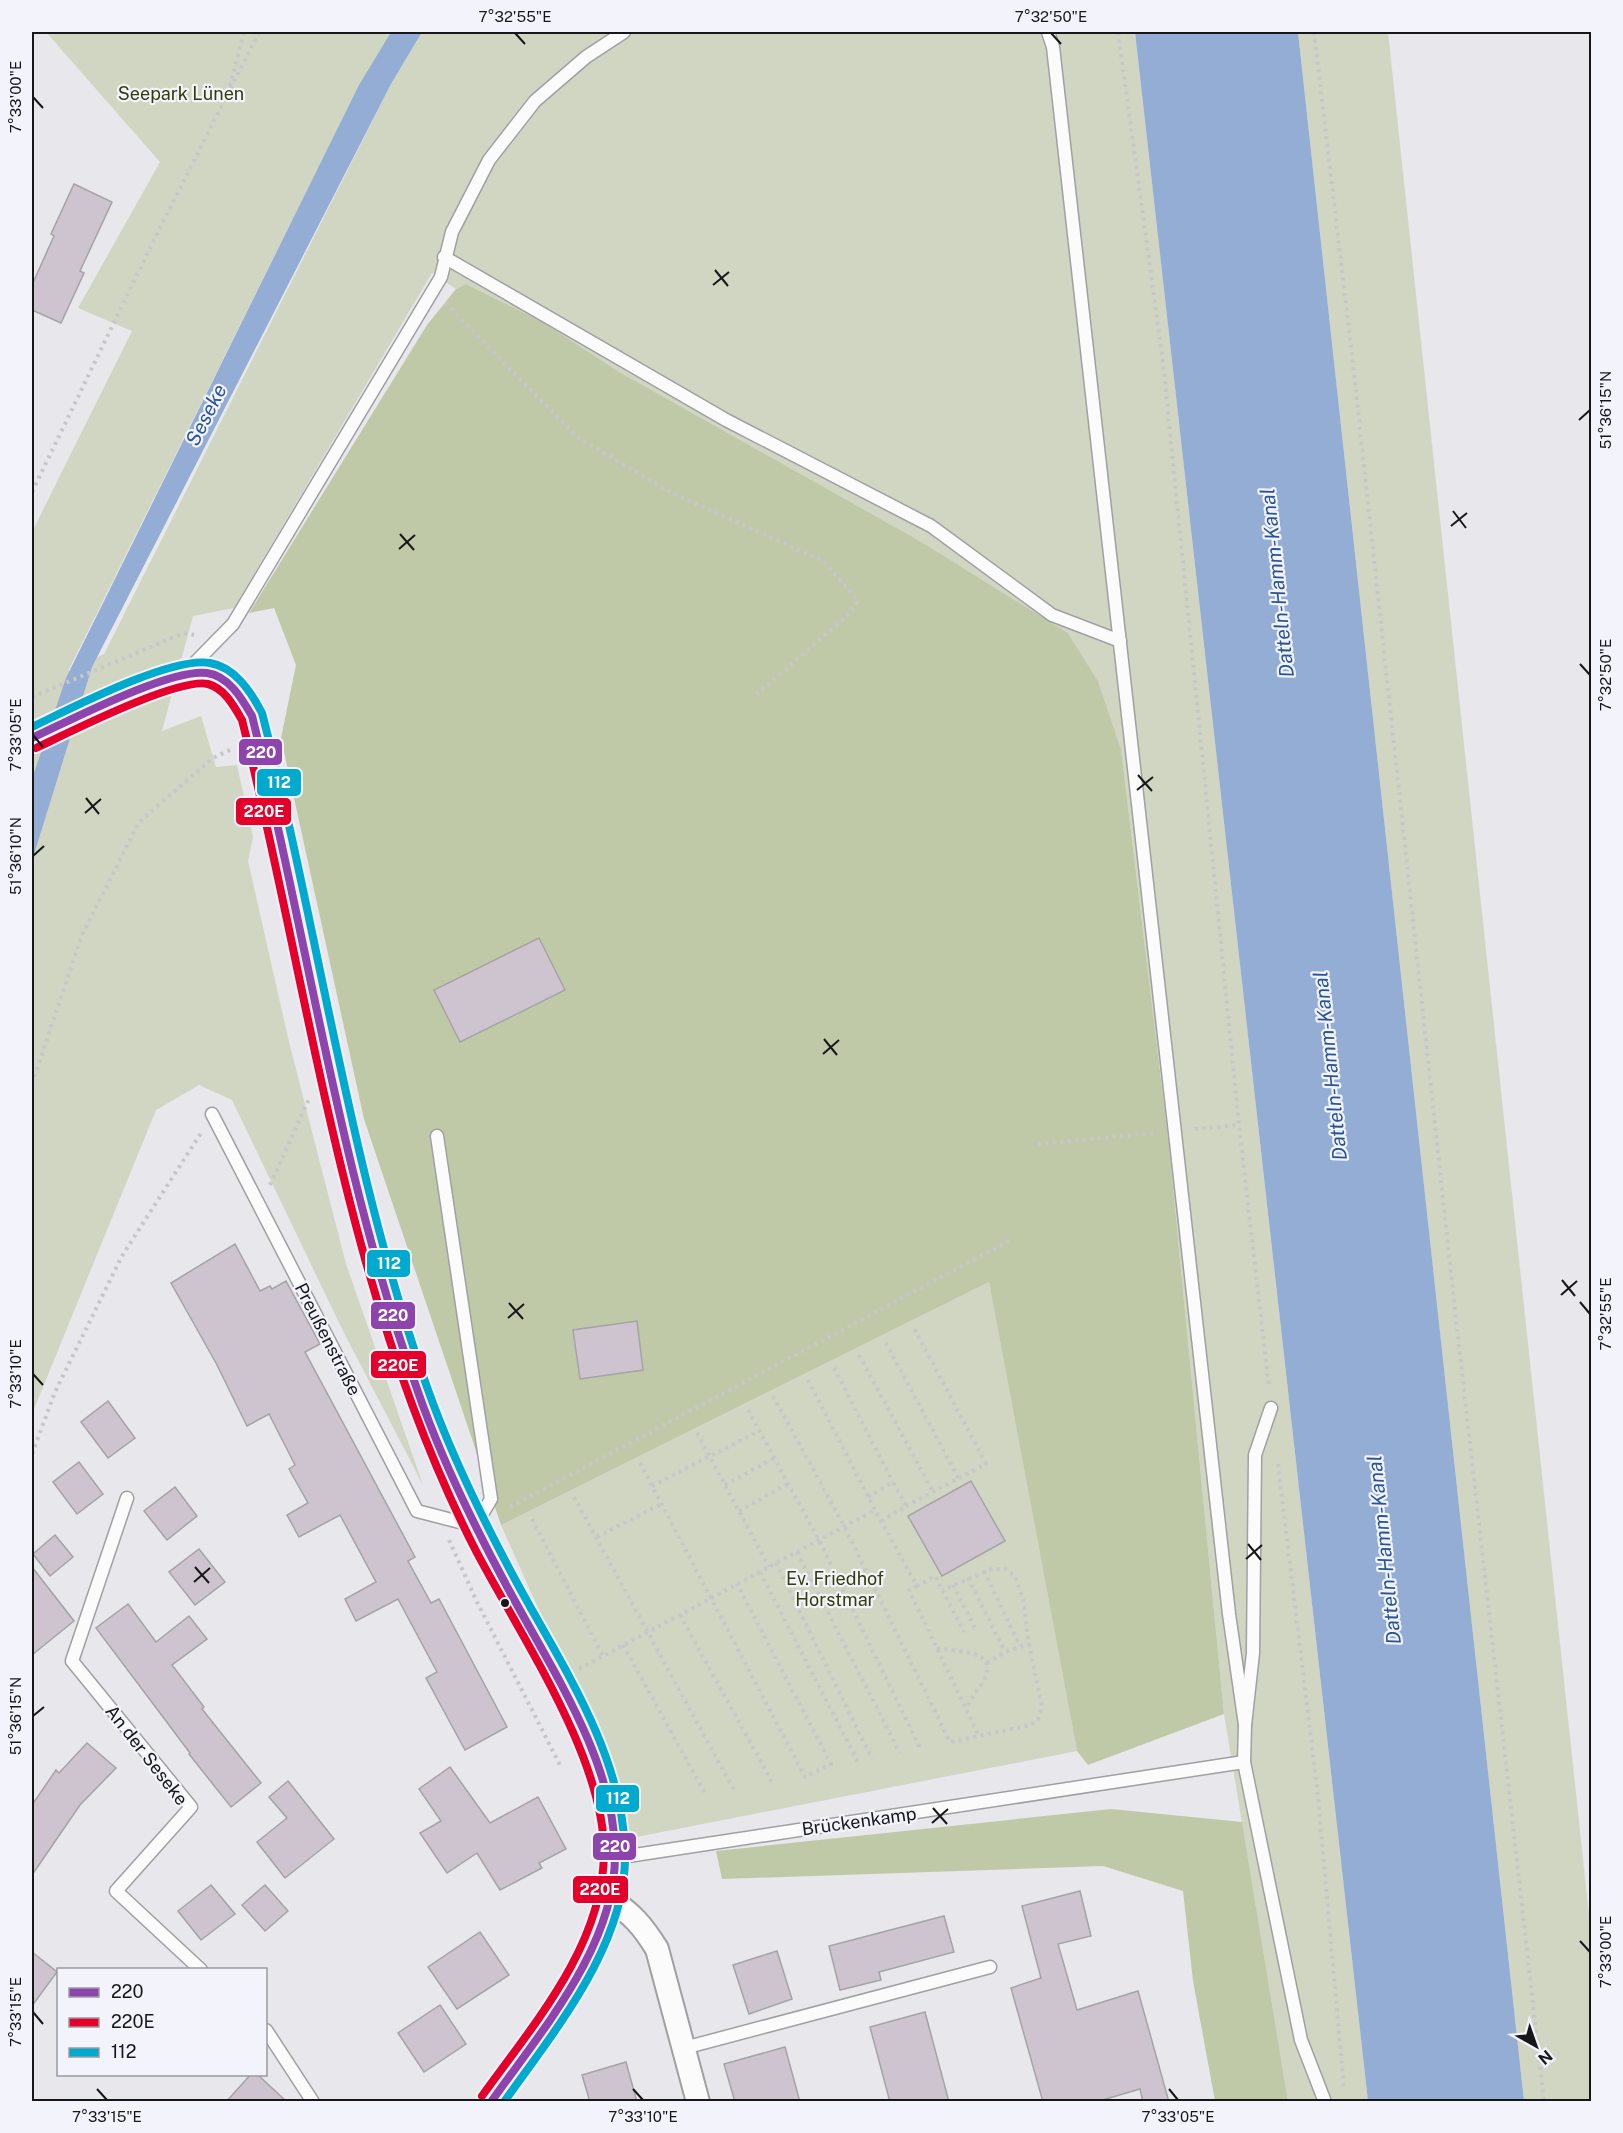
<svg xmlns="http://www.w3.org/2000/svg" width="1623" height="2133" font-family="'Public Sans',sans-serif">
<rect width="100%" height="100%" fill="#e7e7ec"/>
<!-- green -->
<g fill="#d0d6c2">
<path d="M46 32H391L359 86 68 671 104 654 391 84 422 32H1135L1368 2101H1288L1224 1714 1169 1145 1121 749 1098 681 1068 633 920 541 618 372 541 321 466 284 456 289 432 273 234 608 193 616 162 731 201 716 216 767 237 765 253 837 248 861 289 1042 346 1264 423 1485 344 1333 232 1100 199 1085 156 1110 32 1414V532L132 331 78 308 160 162Z"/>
<path d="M1298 32H1388L1591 1934V2101H1524Z"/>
<path d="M989 1282 1077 1751 626 1839 610 1769 501 1525Z"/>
</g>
<!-- forest -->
<g fill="#c0c9a7">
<path d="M466 284 541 321 619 372 920 541 1068 633 1098 681 1121 749 1169 1145 1224 1714 1088 1765 1077 1751 989 1282 501 1525 364 1119 281 738 296 665 274 608 249 613 427 325 456 289Z"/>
<path d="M1111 1809 1242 1822 1288 2101H1215L1193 1981 1183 1891 1103 1866 722 1879 716 1851Z"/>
</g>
<!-- water -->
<g fill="#94add5">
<path d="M391 32H422L391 84 92 667 32 861V779L66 678 359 85Z"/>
<path d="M1135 32H1298L1524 2101H1368Z"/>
</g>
<!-- building -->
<g fill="#cec4d0" stroke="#a4a3a6" stroke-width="1.5">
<path d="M74 184 112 202 80 271 84 273 61 323 32 310V285L54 236 51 234Z"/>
<path d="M539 938 565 990 460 1042 434 990Z"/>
<path d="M235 1244 260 1291 270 1286 272 1289 286 1281 320 1344 305 1352 415 1557 408 1561 431 1603 439 1599 507 1727 465 1750 426 1678 437 1672 398 1599 356 1621 345 1599 376 1582 340 1515 299 1537 287 1515 308 1503 289 1469 295 1465 269 1414 247 1426 216 1363 171 1283Z"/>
<path d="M637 1321 643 1370 580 1379 573 1330Z"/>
<path d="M108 1401 135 1438 108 1458 81 1422Z"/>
<path d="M79 1462 103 1494 77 1514 53 1482Z"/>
<path d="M971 1481 1005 1541 942 1576 908 1516Z"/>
<path d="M175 1487 197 1516 167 1540 144 1511Z"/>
<path d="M55 1535 73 1557 50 1576 33 1554Z"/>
<path d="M199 1549 225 1582 195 1605 169 1572Z"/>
<path d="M32 1567 74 1621 32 1655Z"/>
<path d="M128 1604 156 1642 189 1616 207 1639 172 1665 204 1707 202 1709 261 1783 231 1807 189 1754 190 1753 96 1628Z"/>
<path d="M87 1743 116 1768 80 1805 32 1875V1805L56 1770 59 1773Z"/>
<path d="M450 1767 490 1823 538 1797 566 1849 539 1863 542 1868 500 1890 477 1853 447 1873 420 1833 441 1821 419 1789Z"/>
<path d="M288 1781 334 1839 285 1878 257 1842 287 1818 269 1797Z"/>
<path d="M211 1885 235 1914 201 1940 178 1911Z"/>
<path d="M265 1885 288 1911 265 1931 242 1905Z"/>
<path d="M1080 1891 1091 1936 1058 1944 1077 2010 1138 1991 1169 2102H1143L1140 2089 1096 2102H1043L1011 1988 1041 1978 1022 1906Z"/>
<path d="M944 1916 954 1952 879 1972 881 1980 840 1990 829 1946Z"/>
<path d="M480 1932 509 1975 457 2009 428 1967Z"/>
<path d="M777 1951 792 1999 749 2014 733 1965Z"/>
<path d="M32 1952 57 1972 32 2006Z"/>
<path d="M440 2005 466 2044 424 2072 398 2033Z"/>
<path d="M925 2012 949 2102H890L870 2027Z"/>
<path d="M785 2047 800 2102H735L724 2064Z"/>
<path d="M626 2062 637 2102H590L582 2075Z"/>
<path d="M251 2074H257L287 2102H226Z"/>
</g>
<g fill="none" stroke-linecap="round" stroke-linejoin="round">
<!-- service casing -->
<g stroke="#a0a0a3" stroke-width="15">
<g id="service">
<path d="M1048 32 1053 47 1229 1614 1245 1725"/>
<path d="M444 257 726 420 931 526 1052 615 1120 641"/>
<path d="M184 674 233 624 441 277 452 232 489 160 535 101 586 57 624 32"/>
<path d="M212 1114 417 1511 475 1526 491 1499 437 1136"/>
<path d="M1271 1408 1255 1455 1253 1653 1245 1725 1244 1762 1301 2040 1325 2102"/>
<path d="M127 1498 72 1661 191 1807 116 1891 201 1970"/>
<path d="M615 1858 1244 1762"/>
<path d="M266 2030 313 2102"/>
<path d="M684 2048 990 1967"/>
</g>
</g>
<!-- minor casing -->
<g stroke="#a0a0a3" stroke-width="26">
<g id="minor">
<path d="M32 738C65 723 177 667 207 673 229 677 242 698 252 716 268 778 281 842 294 905 327 1058 358 1212 407 1361 433 1441 470 1519 510 1592 552 1671 612 1761 615 1852 618 1941 539 2032 491 2102"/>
<path d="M610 1899C633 1915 642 1925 657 1949L698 2102"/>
</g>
</g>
<!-- path -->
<g stroke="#c7c7c9" stroke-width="4" stroke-dasharray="3 4.5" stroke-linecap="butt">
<path d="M1118 32 1163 362 1239 1125 1269 1388"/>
<path d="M1314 32 1353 364 1455 1310 1544 2102"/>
<path d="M230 86 244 32"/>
<path d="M446 303 577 437 672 493 824 561 858 601 847 616 757 694"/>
<path d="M32 492 153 242 259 32"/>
<path d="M32 697 184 633 194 635"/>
<path d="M32 1084 82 935 139 822 213 758 234 748"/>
<path d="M1195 1129 1239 1125"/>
<path d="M1038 1144 1155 1133"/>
<path d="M270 1185 309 1099"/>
<path d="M886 1343 959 1479"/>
<path d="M859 1355 933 1492"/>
<path d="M834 1368 893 1482"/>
<path d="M808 1380 875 1510 917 1586 935 1576 964 1632"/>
<path d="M773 1396 844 1526 950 1742 1031 1725 1038 1719 1042 1707 1029 1644 1023 1599 1015 1576 1005 1569H992L943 1590"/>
<path d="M748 1410 819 1540 921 1750"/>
<path d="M697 1433 769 1567"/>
<path d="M32 1454 55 1392 122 1256 201 1133"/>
<path d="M640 1463 805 1777 831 1764 737 1584"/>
<path d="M1278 1464 1318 1797 1344 2089"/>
<path d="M725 1485 774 1458"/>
<path d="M652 1486 759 1431"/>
<path d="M574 1497 735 1792"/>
<path d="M868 1497 893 1482 906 1506 881 1521"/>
<path d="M906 1506 986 1464 914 1328"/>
<path d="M510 1507 1013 1239"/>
<path d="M739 1511 788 1484"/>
<path d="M532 1519 603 1656"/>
<path d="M597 1537 661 1504"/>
<path d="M449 1540 477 1602 560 1765"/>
<path d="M797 1552 900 1753"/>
<path d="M776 1563 872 1759"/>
<path d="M984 1571 1020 1646"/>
<path d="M760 1572 858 1762"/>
<path d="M968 1578 1005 1652"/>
<path d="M953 1585 975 1628"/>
<path d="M917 1586 909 1590 979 1736"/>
<path d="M680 1615 772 1782"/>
<path d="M623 1645 706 1795"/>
<path d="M937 1648C955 1652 1000 1649 984 1680 978 1690 971 1698 966 1709"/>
<path d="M987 1663 1005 1652 1029 1644"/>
<path d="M579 1669 875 1510"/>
</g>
<!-- service -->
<use href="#service" stroke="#fbfbfc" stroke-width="12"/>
<!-- minor -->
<use href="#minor" stroke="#fbfbfc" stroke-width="22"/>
<!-- bus-1 casing -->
<g stroke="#f2f3fb" stroke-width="12">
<path id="bus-1" d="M32 738C69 721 170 668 207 673 229 676 242 699 252 716 308 940 339 1171 417 1389 441 1459 474 1526 510 1592 552 1670 614 1761 615 1852 617 1944 542 2030 491 2102"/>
</g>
<!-- bus-2 casing -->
<g stroke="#f2f3fb" stroke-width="12">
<path id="bus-2" d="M36 748C68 733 178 677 208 684 224 688 234 706 242 720 312 999 343 1292 476 1551 520 1635 606 1760 604 1855 602 1947 533 2025 482 2096"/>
</g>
<!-- bus-3 casing -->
<g stroke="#f2f3fb" stroke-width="12">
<path id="bus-3" d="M32 727C70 709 171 656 210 663 235 667 251 692 262 713 320 936 349 1168 427 1387 451 1455 483 1520 517 1583 562 1666 622 1753 625 1851 628 1943 555 2030 504 2102"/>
</g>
<!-- bus-1 -->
<use href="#bus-1" stroke="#8e44ad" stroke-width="8"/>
<!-- bus-2 -->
<use href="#bus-2" stroke="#e4002b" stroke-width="8"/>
<!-- bus-3 -->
<use href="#bus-3" stroke="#00a9ce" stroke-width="8"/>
</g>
<!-- ticks -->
<path fill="none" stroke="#17171a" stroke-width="2" d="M515 33 525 44M1051 33 1061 44M33 97 43 108M715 270 728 286M713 285 729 272M1579 420 1590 410M1453 511 1466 528M1451 526 1467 513M400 534 414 550M399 549 415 535M1580 664 1590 675M33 735 43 747M1138 775 1152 791M1137 790 1153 777M86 798 99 814M85 813 101 799M33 856 44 846M824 1039 837 1055M823 1054 839 1040M1562 1280 1575 1296M1561 1295 1577 1281M1580 1302 1590 1314M509 1303 523 1319M508 1318 524 1304M33 1374 43 1385M1248 1544 1261 1560M1246 1559 1262 1545M195 1567 209 1583M194 1582 210 1568M33 1716 44 1707M933 1808 947 1824M932 1823 948 1809M1580 1941 1590 1952M33 2012 43 2024M97 2089 107 2100M633 2089 643 2100M1169 2089 1178 2100"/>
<!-- markers -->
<circle fill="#17171a" stroke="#f2f3fb" stroke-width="2" cx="505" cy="1603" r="5"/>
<g text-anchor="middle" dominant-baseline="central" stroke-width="4.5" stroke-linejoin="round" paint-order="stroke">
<!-- park labels -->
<g font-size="18" fill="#333d09" stroke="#f2f3fb">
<text x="181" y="93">Seepark Lünen</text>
<text x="835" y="1578">Ev. Friedhof<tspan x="835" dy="21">Horstmar</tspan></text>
</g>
<!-- street labels -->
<g font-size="18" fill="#17171a" stroke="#f2f3fb">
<text transform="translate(328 1339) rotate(63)">Preußenstraße</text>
<text transform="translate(147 1755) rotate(52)">An der Seseke</text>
<text transform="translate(859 1821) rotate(-8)">Brückenkamp</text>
</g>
<!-- water labels -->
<g font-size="20" font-style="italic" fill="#275397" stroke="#f2f3fb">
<text transform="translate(206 415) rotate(-63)">Seseke</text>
<text transform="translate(1277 583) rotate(-96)">Datteln-Hamm-Kanal</text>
<text transform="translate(1330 1066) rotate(-96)">Datteln-Hamm-Kanal</text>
<text transform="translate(1384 1550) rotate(-96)">Datteln-Hamm-Kanal</text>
</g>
</g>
<g stroke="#f2f3fb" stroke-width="2">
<rect x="238" y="738" width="45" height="28" rx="6" fill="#8e44ad"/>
<rect x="256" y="768" width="46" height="29" rx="6" fill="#00a9ce"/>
<rect x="235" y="797" width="57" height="29" rx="6" fill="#e4002b"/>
<rect x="366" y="1249" width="45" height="29" rx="6" fill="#00a9ce"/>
<rect x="370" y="1301" width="46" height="29" rx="6" fill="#8e44ad"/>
<rect x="370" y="1350" width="57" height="29" rx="6" fill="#e4002b"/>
<rect x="595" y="1784" width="45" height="29" rx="6" fill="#00a9ce"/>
<rect x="592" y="1832" width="45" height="29" rx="6" fill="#8e44ad"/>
<rect x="572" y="1875" width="57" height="29" rx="6" fill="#e4002b"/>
</g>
<g font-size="16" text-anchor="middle" font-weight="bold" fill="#fff">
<text x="261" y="758">220</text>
<text x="279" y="788">112</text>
<text x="264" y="817">220E</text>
<text x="389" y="1269">112</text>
<text x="393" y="1321">220</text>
<text x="398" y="1371">220E</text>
<text x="618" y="1804">112</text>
<text x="615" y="1852">220</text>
<text x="600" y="1895">220E</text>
</g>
<!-- border -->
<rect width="1623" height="2133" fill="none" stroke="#f2f3fb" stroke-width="66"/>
<!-- legend -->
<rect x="57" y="1968" width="210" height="108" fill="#f2f3fb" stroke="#9a9ba1" stroke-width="1.5"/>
<rect x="69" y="1988" width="30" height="9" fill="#8e44ad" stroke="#9a9ba1" stroke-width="1.5"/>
<text x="111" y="1998" font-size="18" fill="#17171a">220</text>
<rect x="69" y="2018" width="30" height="9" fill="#e4002b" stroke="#9a9ba1" stroke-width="1.5"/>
<text x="111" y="2028" font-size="18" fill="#17171a">220E</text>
<rect x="69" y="2048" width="30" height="9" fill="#00a9ce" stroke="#9a9ba1" stroke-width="1.5"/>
<text x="111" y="2058" font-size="18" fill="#17171a">112</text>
<!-- north arrow -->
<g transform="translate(1536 2046) rotate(140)" stroke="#f2f3fb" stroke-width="4.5" paint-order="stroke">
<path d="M0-4.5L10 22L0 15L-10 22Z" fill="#17171a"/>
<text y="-9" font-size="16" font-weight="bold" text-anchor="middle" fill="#17171a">N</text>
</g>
<rect x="33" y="33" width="1557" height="2067" fill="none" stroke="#17171a" stroke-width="2"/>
<g font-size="15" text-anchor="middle" fill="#17171a">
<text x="515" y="22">7°32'55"E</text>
<text x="1051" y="22">7°32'50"E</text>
<text transform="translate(16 97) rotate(-90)" y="5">7°33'00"E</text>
<text transform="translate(1606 410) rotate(-90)" y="5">51°36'15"N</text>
<text transform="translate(1606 675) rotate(-90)" y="5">7°32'50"E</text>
<text transform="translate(16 735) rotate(-90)" y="5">7°33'05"E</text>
<text transform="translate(16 856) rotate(-90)" y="5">51°36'10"N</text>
<text transform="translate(1606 1314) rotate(-90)" y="5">7°32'55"E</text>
<text transform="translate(16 1374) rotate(-90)" y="5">7°33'10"E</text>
<text transform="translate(16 1716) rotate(-90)" y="5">51°36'15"N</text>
<text transform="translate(1606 1952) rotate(-90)" y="5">7°33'00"E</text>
<text transform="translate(16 2012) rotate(-90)" y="5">7°33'15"E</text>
<text x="107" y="2122">7°33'15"E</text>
<text x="643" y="2122">7°33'10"E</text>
<text x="1178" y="2122">7°33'05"E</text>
</g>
</svg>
